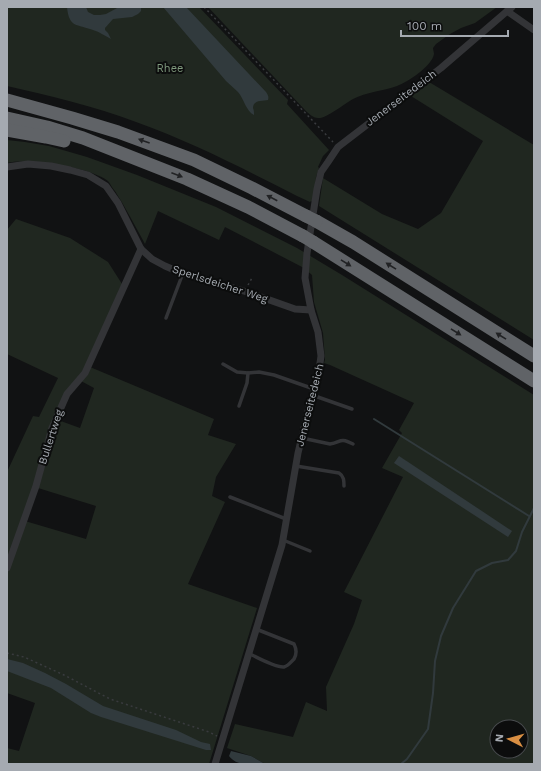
<svg xmlns="http://www.w3.org/2000/svg" width="541" height="771" font-family="'Work Sans',sans-serif">
<rect width="100%" height="100%" fill="#111213"/>
<!-- green -->
<g fill="#202720" fill-rule="evenodd">
<path d="M7 7H199L288 100 287 104 329 150 323 156 318 167 319 168 316 177 314 203 311 201 310 202 297 196C244 169 192 142 136 122 94 106 50 96 7 86Z"/>
<path d="M208 7H497L475 23 461 28 450 34 436 44 433 48C433 49 434 53 434 54 432 66 408 82 397 86 383 91 366 92 353 99 344 104 326 119 318 118 313 118 308 113 305 110Z"/>
<path d="M429 82 534 145V340L319 206 323 178 382 214 418 229 441 213 483 141 411 96Z"/>
<path d="M7 140 25 142 49 146 87 157 137 175 216 207 297 248 342 275 534 395V764H265L251 756 227 748 235 724 293 737 306 702 327 711 326 687 354 624 362 600 344 592 403 477 382 468 402 433 399 430 414 403 330 365 324 363 325 360 323 333 314 302 312 275 304 268 225 227 219 240 158 211 145 244C135 226 126 208 115 191 112 188 110 183 108 181 89 167 29 158 7 163ZM497 727H521V751H497Z"/>
<path d="M16 219 70 238 108 262 122 284 83 371 66 392 35 485 7 560V472L33 416 39 417 58 378 7 354V230Z"/>
<path d="M90 367 214 419 208 435 236 444 216 477 212 496 225 502 188 584 257 608 209 764H7V748L19 751 35 703 7 693V574L25 521 86 539 96 506 38 488 58 420 80 428 94 388 81 381Z"/>
</g>
<!-- water -->
<g fill="#313a3d">
<path d="M67 7H86L88 12 94 15H100L106 14 119 7 141 8V11L138 14 132 17 113 19 105 28V30L108 33 111 39C105 36 100 32 93 30 77 24 69 28 67 7Z"/>
<path d="M163 7H186L266 92C268 95 269 97 268 100 262 101 253 100 253 108 254 110 254 113 254 115 246 111 244 99 238 92 234 88 230 85 226 81Z"/>
<path d="M399 456 512 531 508 537 394 463Z"/>
<path d="M7 659 23 663 45 673 66 684 103 706 176 730 201 742 210 744 211 750H206L101 717 91 713 51 688 7 671Z"/>
<path d="M231 751 251 756 265 764C253 764 237 767 229 756Z"/>
</g>
<g fill="none" stroke-linecap="round" stroke-linejoin="round">
<!-- stream -->
<g stroke="#313a3d" stroke-width="2">
<path d="M374 419 529 516"/>
<path d="M401 764 407 759 428 729 433 693 435 661 441 636 453 608 476 571 492 563 508 560 516 551 522 532 534 508"/>
</g>
<!-- path -->
<g stroke="#393b3e" stroke-width="1.5" stroke-dasharray="2 3" stroke-linecap="butt">
<path d="M204 7 333 142"/>
<path d="M248 285 252 278"/>
<path d="M7 653 24 657 64 675 110 699 209 732 217 736"/>
</g>
<!-- service -->
<g stroke="#333437" stroke-width="3.5">
<path d="M166 318 183 273"/>
<path d="M223 364 237 372 248 373 259 372 274 375 314 389"/>
<path d="M312 395 352 409"/>
<path d="M239 406 247 383 248 373"/>
<path d="M302 438 330 444C342 442 339 437 353 444"/>
<path d="M296 466 339 473C344 476 344 481 344 486"/>
<path d="M230 497 286 519"/>
<path d="M283 540 310 551"/>
<path d="M248 653C256 657 276 668 284 667 288 666 291 662 294 659 297 654 297 650 294 644L256 629"/>
</g>
<!-- minor -->
<g stroke="#333437" stroke-width="7">
<path d="M507 11 534 30"/>
<path d="M7 167 28 164 51 166 70 170 88 175 106 186 118 203 141 249 152 259 165 266 179 272 247 292 295 309 311 310"/>
<path d="M7 568 36 486 52 428 67 394 85 373 141 249"/>
<path d="M215 764 282 545 298 453 310 403 318 377 321 356 318 332 311 310 305 278 307 253 317 189 321 172 328 162 338 147 441 68 512 7"/>
</g>
<!-- motorway -->
<g stroke="#606367" stroke-width="13">
<path d="M7 100 72 118 118 132 194 160 252 188 306 216"/>
<path d="M7 118 47 127 83 138 187 179 248 207 303 236"/>
<path d="M7 130 46 137 64 141"/>
<path d="M316 221 353 242 534 356"/>
<path d="M313 242 534 381"/>
</g>
<!-- motorway-bridge -->
<g stroke="#606367" stroke-width="13">
<path d="M306 216 316 221"/>
<path d="M303 236 313 242"/>
</g>
</g>
<!-- one-way arrows -->
<defs><path id="oneway-solid" d="M-6-.8H1V-3.2L6.5 0L1 3.2V.8H-6Z"/></defs>
<g fill="#212224">
<use href="#oneway-solid" transform="translate(144 141) rotate(-160)"/>
<use href="#oneway-solid" transform="translate(177 175) rotate(21)"/>
<use href="#oneway-solid" transform="translate(272 198) rotate(-152)"/>
<use href="#oneway-solid" transform="translate(346 263) rotate(32)"/>
<use href="#oneway-solid" transform="translate(391 266) rotate(-148)"/>
<use href="#oneway-solid" transform="translate(456 332) rotate(32)"/>
<use href="#oneway-solid" transform="translate(501 336) rotate(-148)"/>
</g>
<g text-anchor="middle" dominant-baseline="central" stroke-width="4" stroke-linejoin="round" paint-order="stroke">
<!-- park labels -->
<g font-size="11" fill="#809a7e" stroke="#0c0d0d">
<text x="170" y="68">Rhee</text>
</g>
<!-- street labels -->
<g font-size="11" fill="#a5aab1" stroke="#0c0d0d">
<text transform="translate(401 98) rotate(-37)">Jenerseitedeich</text>
<text transform="translate(220 284) rotate(18)">Sperlsdeicher Weg</text>
<text transform="translate(310 405) rotate(-76)">Jenerseitedeich</text>
<text transform="translate(51 437) rotate(-72)">Bullertweg</text>
</g>
</g>
<!-- border -->
<rect width="541" height="771" fill="none" stroke="#a5aab1" stroke-width="16"/>
<!-- north arrow -->
<g transform="translate(509 739) rotate(276)"><circle r="19" fill="#0c0d0d" stroke="#494c4f"/>
<path d="M0-3L7 15L0 10L-7 15Z" fill="#d98f43"/>
<text y="-6" font-size="11" font-weight="bold" text-anchor="middle" fill="#a5aab1">N</text>
</g>
<!-- scale -->
<path d="M401 30v6h107v-6" fill="none" stroke="#a5aab1" stroke-width="2"/>
<text x="407" y="30" font-size="12" fill="#a5aab1" stroke="#0c0d0d" stroke-width="3" paint-order="stroke">100 m</text>
</svg>
